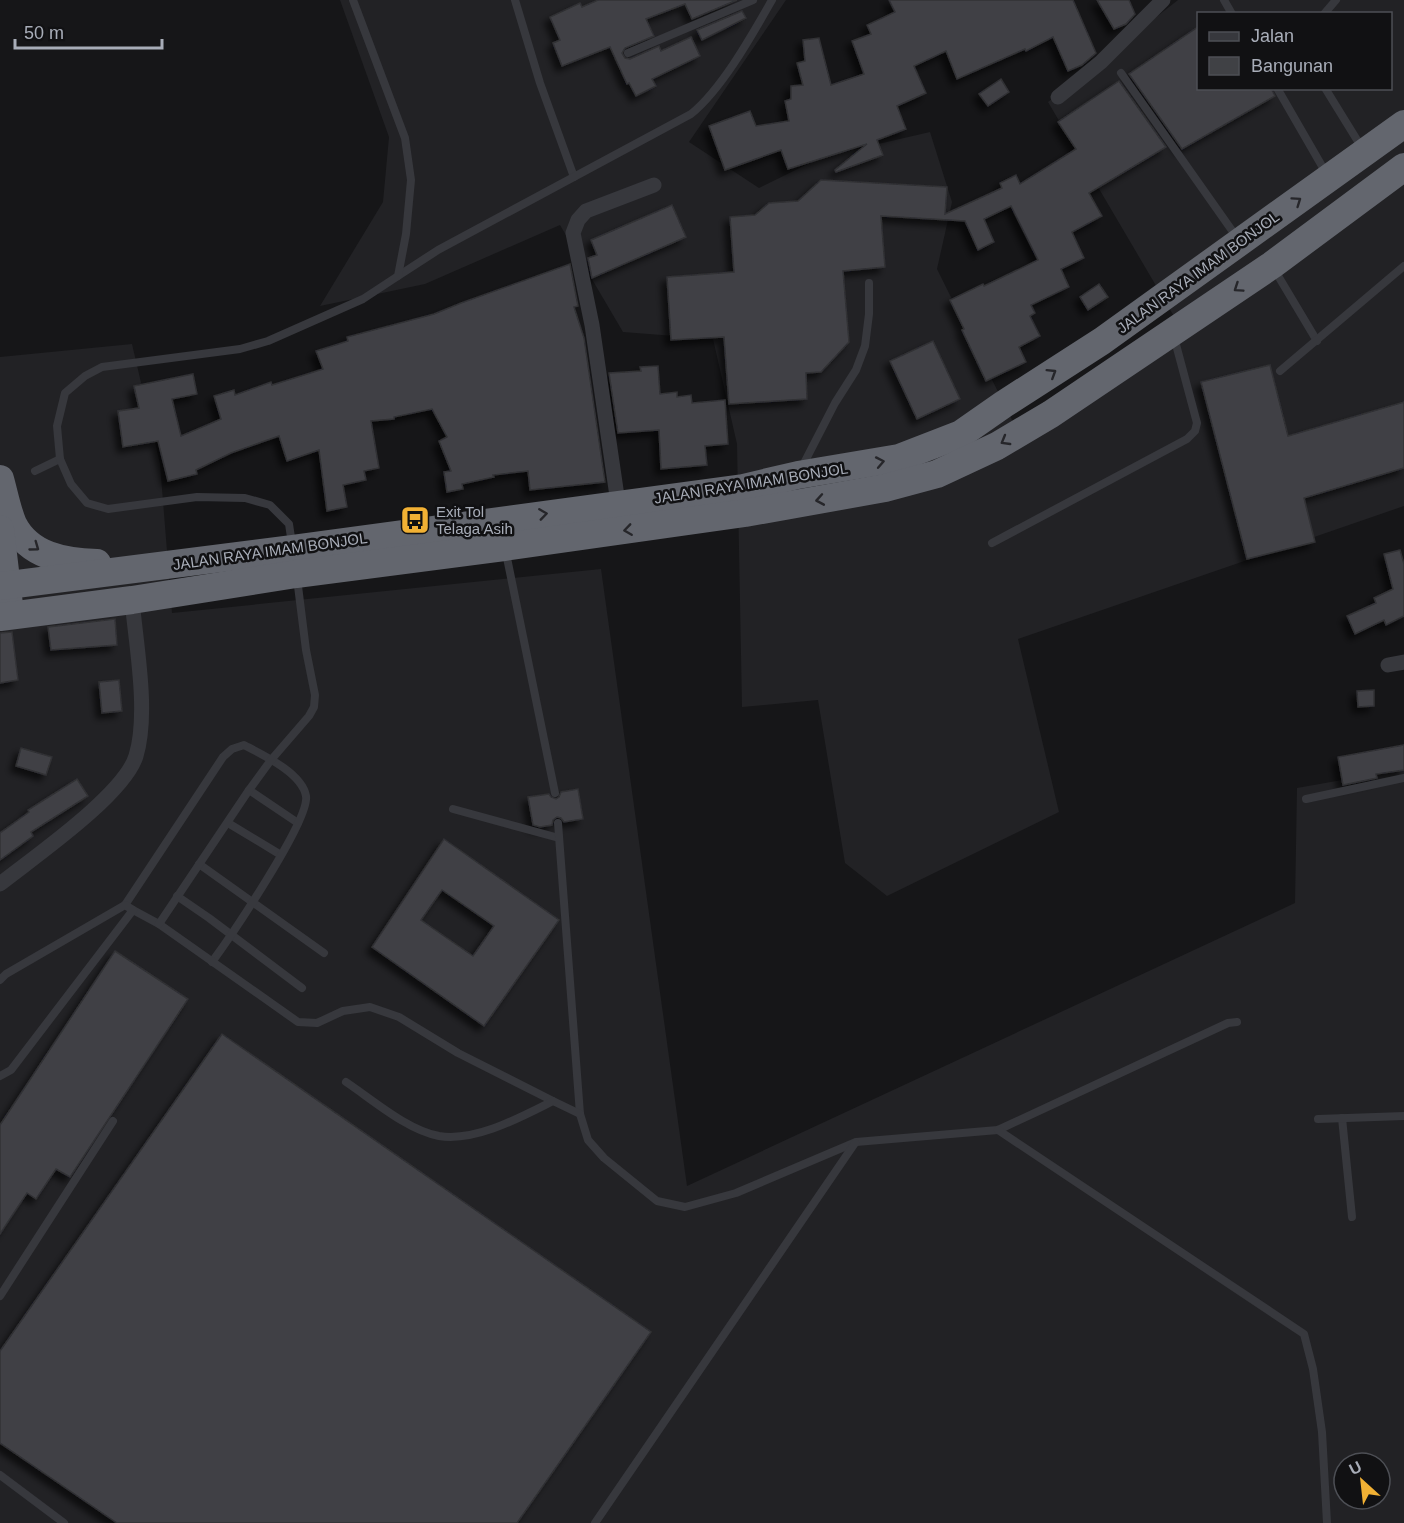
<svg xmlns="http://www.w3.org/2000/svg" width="1404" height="1523" font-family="Arial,sans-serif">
<defs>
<filter id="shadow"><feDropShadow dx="-5.5" dy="5.5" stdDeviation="3" flood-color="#0009"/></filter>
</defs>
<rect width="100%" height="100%" fill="#161618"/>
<!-- built -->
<g fill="#222225" fill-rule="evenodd">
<path d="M340 0H786L689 142 759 188 822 157 930 132 952 202 937 269 1015 426 1175 318 1048 102 1178 0H1404V506L1018 639 1059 812 887 896 845 863 818 700 742 707 737 444 713 339 623 332 560 225 425 284 320 306 383 202 389 137ZM1198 14H1390V88H1198Z"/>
<path d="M132 344 160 464 172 613 601 569 687 1186 1295 903 1297 788 1404 769V1523H0V357ZM1344 1463H1380V1499H1344Z"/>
</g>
<!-- building -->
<g fill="#404145" stroke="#303034" stroke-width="1.5" fill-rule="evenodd" filter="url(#shadow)">
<path d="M598 0H737L692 19 685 4 646 19 654 36 625 48 622 53 625 58 630 59 659 46 661 51 691 37 700 56 652 79 656 86 636 96 629 83 627 84 610 47 562 66 553 43 560 40 550 17 580 3 582 7Z"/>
<path d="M889 0H1073L1096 53 1082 65 1068 71 1053 37 1026 51 1025 49 957 79 946 51 914 66 926 93 897 106 906 129 877 140 883 155 836 172 835 170 867 144 788 169 781 150 725 170 709 126 750 111 756 126 789 121 785 101 791 99V86L803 85 797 63 805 61 803 40 819 38 831 85 864 74 852 41 871 34 867 25 895 12Z"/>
<path d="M1097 0H1129L1135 14 1126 24 1114 29Z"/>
<path d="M742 11 746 18 702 40 697 30Z"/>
<path d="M1198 27V88H1271L1275 96 1182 149 1129 74Z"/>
<path d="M1001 79 1009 92 988 106 979 94Z"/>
<path d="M1119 81 1166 147 1089 193 1102 216 1072 232 1084 258 1061 269 1069 287 1031 305 1035 313 1030 316 1040 336 1019 347 1026 362 986 381 962 330 964 329 950 300 983 284 984 286 1038 260 1011 206 984 219 994 242 978 250 965 221 881 216 885 267 843 271 849 342 821 372 806 373 807 399 729 404 724 337 671 340 667 277 734 272 730 217 755 215 769 203 798 201 821 180 947 187 945 214 1002 188 1000 183 1016 175 1020 184 1076 149 1058 122Z"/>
<path d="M672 205 686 237 592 278 588 258 597 255 591 240Z"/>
<path d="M570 264 578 306 574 307 584 338 605 482 530 490 528 471 493 475 494 477 462 484 463 489 447 492 444 472 451 471 439 441 447 437 432 409 394 417V419L371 421 379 468 364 471 366 480 343 485 347 507 327 511 319 450 287 461 279 436 231 453 196 470 197 474 168 481 158 441 123 447 118 411 139 408 134 386 193 374 197 394 172 399 181 436 221 419 214 396 234 390 235 395 271 382 272 385 323 369 316 351 348 341 347 337 434 314 461 303Z"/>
<path d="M1099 284 1108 297 1088 310 1080 297Z"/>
<path d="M933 341 960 399 917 419 890 361Z"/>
<path d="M1270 365 1288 436 1404 402V468L1304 498 1315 542 1247 559 1201 382Z"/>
<path d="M658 366 660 394 677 392V397L691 395 692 403 725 400 728 444 705 446 707 465 661 469 659 430 618 433 609 373 641 371 640 367Z"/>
<path d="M1400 550 1404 564V616L1386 625 1384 620 1355 634 1347 616 1376 603 1374 598 1393 589 1384 554Z"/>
<path d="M115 619 117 645 51 650 48 627Z"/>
<path d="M12 632 18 680 0 683V633Z"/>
<path d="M119 680 122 711 102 713 99 682Z"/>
<path d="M1374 690V706L1358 707 1357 691Z"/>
<path d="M1404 745V770L1376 774 1377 778 1343 785 1338 757Z"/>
<path d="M21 748 52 757 46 775 16 766Z"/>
<path d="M77 779 88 796 31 832 33 836 0 860V833L29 812 28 810Z"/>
<path d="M578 789 583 819 564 822 561 818 557 817 553 820 552 825 540 827 533 825 528 797 549 794 551 797 556 799 559 797 561 792Z"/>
<path d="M444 839 559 920 484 1026 372 947ZM442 890 494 926 473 956 421 920Z"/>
<path d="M115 951 188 999 70 1177 56 1169 36 1199 27 1193 0 1234V1125Z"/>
<path d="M222 1034 651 1332 517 1523H117L0 1443V1351Z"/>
</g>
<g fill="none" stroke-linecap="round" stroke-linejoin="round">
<!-- lane -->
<g stroke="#37383d" stroke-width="8">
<path d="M515 0 540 83 574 177"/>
<path d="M1224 0 1232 14"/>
<path d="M1324 14 1336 0"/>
<path d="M628 53 753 0"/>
<path d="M1121 73 1238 239"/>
<path d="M1277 88 1326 173"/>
<path d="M1325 88 1362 148"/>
<path d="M1274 269 1317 341"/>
<path d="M398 276 438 250 691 114C722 89 752 35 772 0"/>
<path d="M1280 371 1404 266"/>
<path d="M802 467 835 403 856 370 865 346 869 314V283"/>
<path d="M35 471 60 459"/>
<path d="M992 543 1187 439 1195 431 1197 423 1174 337"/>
<path d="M292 544 289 524 270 505 245 498 197 497 108 509 87 503 71 484 60 459 57 426 65 393 85 376 102 367 240 349 268 341 363 299 398 276 406 234 411 180 405 138 353 0"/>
<path d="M506 553 555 793"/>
<path d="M249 790 298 823"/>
<path d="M1306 799 1404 778"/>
<path d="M453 809 559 838"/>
<path d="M228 823 281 855"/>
<path d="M558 823 580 1114 588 1140 604 1158 657 1201 685 1207 736 1193 856 1142 998 1130 1228 1023 1237 1022"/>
<path d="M199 864 324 953"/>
<path d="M177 896 209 918 302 988"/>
<path d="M125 905 223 757 232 749 244 745C263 755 302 773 306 796 310 820 229 939 212 962"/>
<path d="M133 910 159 924 298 1022 317 1023 343 1011 370 1007 399 1017 458 1053 553 1101"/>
<path d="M159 924 249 790 271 760 309 716 314 707 315 695 306 650 297 578"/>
<path d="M0 980 6 974 125 905 133 910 11 1070 0 1076"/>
<path d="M346 1082C373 1100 407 1130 439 1136 476 1142 521 1117 553 1101L580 1114"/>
<path d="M1342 1118 1352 1217"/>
<path d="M1318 1119 1404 1116"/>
<path d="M998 1130 1304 1334 1313 1369 1322 1432 1327 1523"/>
<path d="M0 1296 113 1121"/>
<path d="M0 1475 64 1523"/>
<path d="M595 1523 855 1143"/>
</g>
<!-- street -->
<g stroke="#37383d" stroke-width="15">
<path d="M1058 97 1101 62 1163 0"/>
<path d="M618 503 592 325 573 233 578 220 586 211 654 185"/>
<path d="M1388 665 1404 662"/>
<path d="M0 884C34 857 124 795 136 756 149 713 136 645 132 600"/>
</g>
<!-- highway -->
<g stroke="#63666e" stroke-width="28">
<path d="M0 479C4 493 7 510 13 524 29 556 64 562 97 563"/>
<path d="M0 529 9 605"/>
<path d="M0 586 293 549 743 488 798 475 899 458 961 434 1004 404 1102 341 1404 124"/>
<path d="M0 617 132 600 296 574 504 547 745 513 885 488 937 474 997 446 1051 414 1272 265 1404 167"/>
</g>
</g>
<!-- one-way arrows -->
<defs><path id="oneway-chevron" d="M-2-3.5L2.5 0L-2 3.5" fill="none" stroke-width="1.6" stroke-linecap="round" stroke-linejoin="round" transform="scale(1.5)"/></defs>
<g stroke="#26262a">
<use href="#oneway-chevron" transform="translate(1297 201) rotate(-35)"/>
<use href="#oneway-chevron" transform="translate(1238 288) rotate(146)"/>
<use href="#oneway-chevron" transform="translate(1052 373) rotate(-32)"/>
<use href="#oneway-chevron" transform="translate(1005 441) rotate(150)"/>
<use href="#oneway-chevron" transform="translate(880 462) rotate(-11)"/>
<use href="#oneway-chevron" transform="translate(820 500) rotate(170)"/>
<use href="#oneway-chevron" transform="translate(543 514) rotate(-8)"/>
<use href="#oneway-chevron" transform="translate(628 530) rotate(172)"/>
<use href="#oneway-chevron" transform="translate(35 547) rotate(36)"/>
</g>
<!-- icons -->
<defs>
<g id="bus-square" transform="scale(1.5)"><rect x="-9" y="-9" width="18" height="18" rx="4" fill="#f2b134" stroke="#111113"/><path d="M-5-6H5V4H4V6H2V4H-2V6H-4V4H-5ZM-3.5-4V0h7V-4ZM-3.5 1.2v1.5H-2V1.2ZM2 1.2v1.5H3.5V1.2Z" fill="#111"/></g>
</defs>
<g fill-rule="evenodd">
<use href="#bus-square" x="415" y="520"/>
</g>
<g text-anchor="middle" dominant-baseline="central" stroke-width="5" stroke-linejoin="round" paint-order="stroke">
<!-- street labels -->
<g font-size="15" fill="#a8adb8" stroke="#111113">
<text transform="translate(1198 272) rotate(-36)">JALAN RAYA IMAM BONJOL</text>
<text transform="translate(751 483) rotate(-9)">JALAN RAYA IMAM BONJOL</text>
<text transform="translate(270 551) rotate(-8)">JALAN RAYA IMAM BONJOL</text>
</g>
<!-- poi labels -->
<g font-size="15" fill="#a8adb8" stroke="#111113" text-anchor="start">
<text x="436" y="511">Exit Tol<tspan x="436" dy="17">Telaga Asih</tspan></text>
</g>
</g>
<!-- legend -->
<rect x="1197" y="12" width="195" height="78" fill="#111113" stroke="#4d4f55" stroke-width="1.5"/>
<rect x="1209" y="32" width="30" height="9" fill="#37383d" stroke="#4d4f55" stroke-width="1.5"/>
<text x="1251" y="42" font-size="18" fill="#a8adb8">Jalan</text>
<rect x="1209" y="57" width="30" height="18" fill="#404145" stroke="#4d4f55" stroke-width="1.5"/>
<text x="1251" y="72" font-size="18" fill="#a8adb8">Bangunan</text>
<!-- north arrow -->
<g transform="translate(1362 1481) rotate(333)"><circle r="28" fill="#111113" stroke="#4d4f55" stroke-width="1.5"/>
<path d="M0-4.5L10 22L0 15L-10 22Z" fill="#f2b134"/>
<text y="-9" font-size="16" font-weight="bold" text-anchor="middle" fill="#a8adb8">U</text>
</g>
<!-- scale -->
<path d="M15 39v9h147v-9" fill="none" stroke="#a8adb8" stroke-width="3"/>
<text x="24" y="39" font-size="18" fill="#a8adb8" stroke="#111113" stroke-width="4.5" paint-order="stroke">50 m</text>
</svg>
